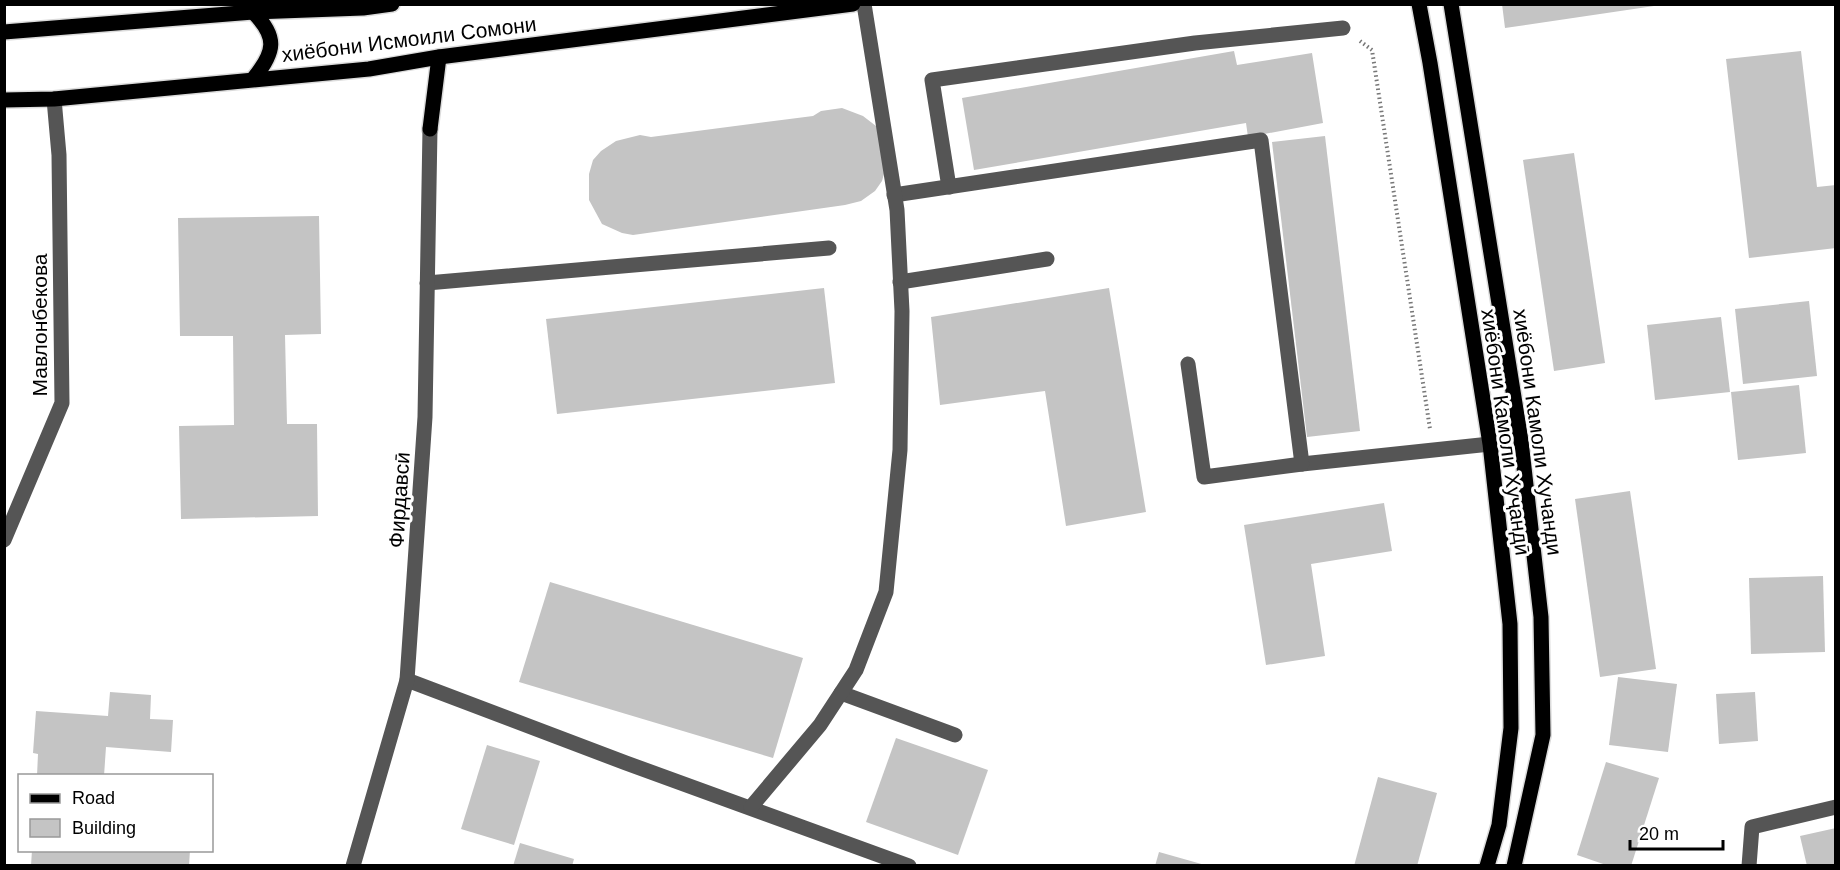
<svg xmlns="http://www.w3.org/2000/svg" width="1840" height="870" font-family="Helvetica,sans-serif">
<rect width="100%" height="100%" fill="#fff"/>
<!-- building -->
<g fill="#c4c4c4">
<path d="M1502 4H1654V6L1505 28Z"/>
<path d="M1234 51 1237 65 1312 53 1323 123 1248 137 1246 123 974 170 962 98Z"/>
<path d="M1801 51 1817 187 1836 185V248L1749 258 1726 59Z"/>
<path d="M842 108 863 116 876 126 882 138 887 163 882 181 875 191 861 201 845 205 633 235 622 233 602 224 589 200V174L593 160 601 151 616 141 640 135 651 137 813 116 821 111Z"/>
<path d="M1325 136 1360 431 1307 437 1272 142Z"/>
<path d="M1574 153 1605 363 1554 371 1523 160Z"/>
<path d="M319 216 321 334 285 335 287 424H317L318 516 181 519 179 426 234 425 233 336H180L178 218Z"/>
<path d="M824 288 835 383 557 414 546 319Z"/>
<path d="M1109 288 1146 512 1066 526 1045 391 940 405 931 317Z"/>
<path d="M1809 301 1817 376 1743 384 1735 309Z"/>
<path d="M1721 317 1730 392 1655 400 1647 325Z"/>
<path d="M1799 385 1806 453 1738 460 1731 392Z"/>
<path d="M1630 491 1656 669 1600 677 1575 499Z"/>
<path d="M1384 503 1392 551 1311 564 1325 656 1266 665 1244 525Z"/>
<path d="M1823 576 1825 652 1751 654 1749 578Z"/>
<path d="M550 582 803 658 773 758 519 682Z"/>
<path d="M1618 677 1677 684 1668 752 1609 745Z"/>
<path d="M110 692 151 695 150 719 173 720 171 752 106 747 104 776H37L38 754 33 753 36 711 108 716Z"/>
<path d="M1755 692 1758 741 1719 744 1716 694Z"/>
<path d="M896 738 988 770 958 855 866 822Z"/>
<path d="M487 745 540 761 514 845 461 829Z"/>
<path d="M1606 762 1659 778 1631 866H1609L1577 855Z"/>
<path d="M1378 777 1437 793 1417 866H1354Z"/>
<path d="M1836 828V866H1807L1800 836Z"/>
<path d="M520 843 574 859 572 866H513Z"/>
<path d="M32 850H190L189 866H31Z"/>
<path d="M1159 852 1205 865V866H1155Z"/>
</g>
<g fill="none" stroke-linecap="round" stroke-linejoin="round">
<!-- major casing -->
<g stroke="#dbdbdb" stroke-width="18">
<g id="major">
<path d="M1419 4 1430 63 1490 444 1510 624 1511 728 1499 825 1487 866"/>
<path d="M1451 4 1521 441 1541 617 1543 735 1514 866"/>
<path d="M253 12C278 37 275 52 254 78"/>
<path d="M4 32 253 12 363 8 392 4"/>
<path d="M4 100 54 99 369 69 439 57 853 4"/>
<path d="M430 129 439 57"/>
</g>
</g>
<!-- path -->
<path stroke="#777" stroke-width="4" stroke-dasharray="1.5 3" stroke-linecap="butt" d="M1360 41 1372 50 1430 429"/>
<!-- minor -->
<g stroke="#555" stroke-width="15">
<path d="M949 187 932 80 1195 43 1343 28"/>
<path d="M894 195 1261 140 1302 464 1490 444"/>
<path d="M900 282 1047 259"/>
<path d="M427 283 829 248"/>
<path d="M1188 364 1204 477 1302 464"/>
<path d="M4 540 62 403 59 155 54 99"/>
<path d="M407 680 626 763 909 866"/>
<path d="M841 693 955 735"/>
<path d="M751 807 820 725 856 670 886 592 900 450 902 311 897 210 864 4"/>
<path d="M353 866 407 680 425 417 430 129"/>
<path d="M1749 866 1752 827 1836 807"/>
</g>
<!-- major -->
<use href="#major" stroke="#000" stroke-width="15"/>
</g>
<g text-anchor="middle" dominant-baseline="central" stroke-width="6" stroke-linejoin="round" paint-order="stroke">
<!-- street labels -->
<g font-size="21" fill="#000" stroke="#fff">
<text transform="translate(409 39) rotate(-7)">хиёбони Исмоили Сомони</text>
<text transform="translate(39 325) rotate(-90)">Мавлонбекова</text>
<text transform="translate(1506 432) rotate(82)">хиёбони Камоли Хуҷандӣ</text>
<text transform="translate(1538 432) rotate(82)">хиёбони Камоли Хучанди</text>
<text transform="translate(399 500) rotate(-86)">Фирдавсӣ</text>
</g>
</g>
<!-- border -->
<rect width="1840" height="870" fill="none" stroke="#000000" stroke-width="12"/>
<!-- legend -->
<rect x="18" y="774" width="195" height="78" fill="#ffffff" stroke="#999999" stroke-width="1.5"/>
<rect x="30" y="794" width="30" height="9" fill="#000000" stroke="#999999" stroke-width="1.5"/>
<text x="72" y="804" font-size="18" fill="#000000">Road</text>
<rect x="30" y="819" width="30" height="18" fill="#c4c4c4" stroke="#999999" stroke-width="1.5"/>
<text x="72" y="834" font-size="18" fill="#000000">Building</text>
<!-- scale -->
<path d="M1630 840v9h93v-9" fill="none" stroke="#000000" stroke-width="3"/>
<text x="1639" y="840" font-size="18" fill="#000000" stroke="#ffffff" stroke-width="4.5" paint-order="stroke">20 m</text>
</svg>
